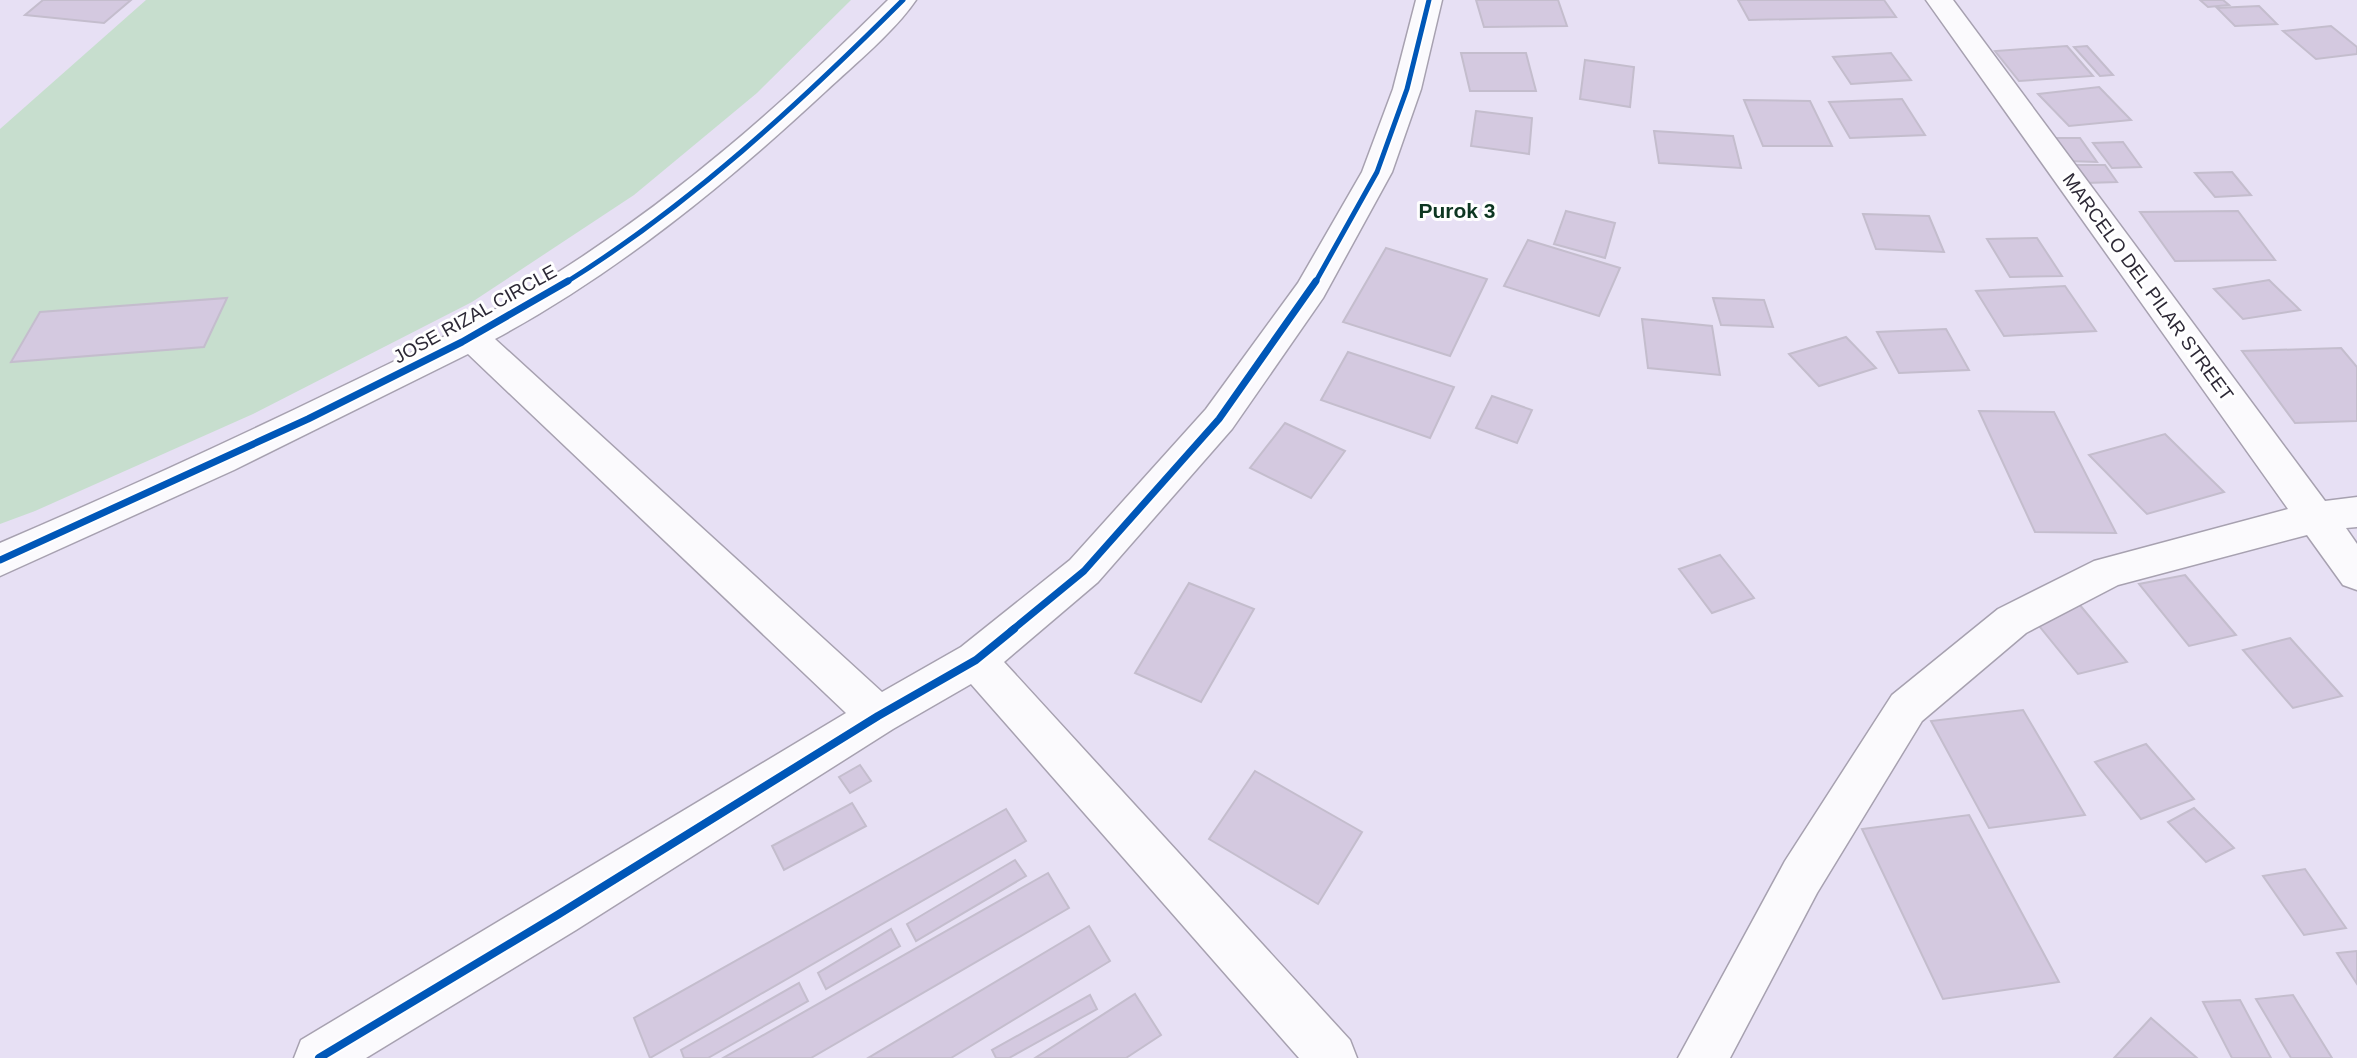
<svg xmlns="http://www.w3.org/2000/svg" width="2357" height="1058" font-family="Helvetica,sans-serif">
<rect width="100%" height="100%" fill="#e7e0f4"/>
<!-- green -->
<path fill="#c7dece" d="M146 0H851L757 93 634 195 472 302 253 414 35 511 0 524V129Z"/>
<!-- building -->
<g fill="#d4c9e0" stroke="#c4bdcd" stroke-width="2">
<path d="M43 0H131L104 23 25 15Z"/>
<path d="M1476 0H1558L1567 26 1484 27Z"/>
<path d="M1738 0H1884L1896 17 1749 20Z"/>
<path d="M2200 0H2223L2229 5 2208 7Z"/>
<path d="M2259 6 2277 24 2235 26 2217 8Z"/>
<path d="M2331 26 2357 47V54L2316 59 2283 31Z"/>
<path d="M2067 46 2093 76 2019 81 1995 51Z"/>
<path d="M2087 46 2113 75 2100 76 2074 47Z"/>
<path d="M1461 53H1526L1536 91H1470Z"/>
<path d="M1891 53 1911 80 1851 84 1833 57Z"/>
<path d="M1585 60 1634 67 1630 107 1580 99Z"/>
<path d="M2099 87 2131 120 2069 126 2038 94Z"/>
<path d="M1902 99 1925 135 1850 138 1829 102Z"/>
<path d="M1744 100 1810 101 1832 146H1763Z"/>
<path d="M1476 111 1532 118 1529 154 1471 146Z"/>
<path d="M1654 131 1733 136 1741 168 1659 163Z"/>
<path d="M2051 138H2080L2097 162 2067 161Z"/>
<path d="M2123 142 2141 167 2112 168 2093 143Z"/>
<path d="M2073 165H2105L2117 182 2085 183Z"/>
<path d="M2232 172 2251 195 2215 197 2195 173Z"/>
<path d="M1566 211 1615 223 1605 258 1554 244Z"/>
<path d="M2238 211 2275 260 2175 261 2140 212Z"/>
<path d="M1863 214 1929 216 1944 252 1876 249Z"/>
<path d="M2037 238 2062 276 2010 277 1987 239Z"/>
<path d="M1528 240 1620 268 1599 316 1504 286Z"/>
<path d="M1386 248 1487 279 1450 356 1343 322Z"/>
<path d="M2269 280 2300 310 2243 319 2214 289Z"/>
<path d="M2065 286 2096 331 2004 336 1976 291Z"/>
<path d="M227 298 204 347 11 362 40 312Z"/>
<path d="M1713 298 1764 300 1773 327 1721 325Z"/>
<path d="M1642 319 1712 326 1720 375 1648 368Z"/>
<path d="M1946 329 1969 370 1899 373 1877 332Z"/>
<path d="M1846 337 1876 368 1819 386 1789 354Z"/>
<path d="M2341 348 2357 367V421L2295 423 2242 351Z"/>
<path d="M1348 352 1454 387 1430 438 1321 400Z"/>
<path d="M1492 396 1532 410 1517 443 1476 428Z"/>
<path d="M1979 411 2054 412 2116 533 2035 532Z"/>
<path d="M1285 423 1345 451 1311 498 1250 468Z"/>
<path d="M2165 434 2224 492 2147 514 2089 455Z"/>
<path d="M1720 555 1754 598 1712 613 1679 569Z"/>
<path d="M2185 575 2236 635 2189 646 2139 584Z"/>
<path d="M1189 583 1254 609 1201 702 1135 673Z"/>
<path d="M2079 604 2127 662 2078 674 2031 616Z"/>
<path d="M2290 638 2342 696 2293 708 2243 650Z"/>
<path d="M2023 710 2085 815 1989 828 1931 721Z"/>
<path d="M2146 744 2194 799 2141 819 2095 762Z"/>
<path d="M860 765 871 781 850 793 839 777Z"/>
<path d="M1255 771 1362 832 1318 904 1209 839Z"/>
<path d="M852 803 866 826 784 870 772 846Z"/>
<path d="M2194 808 2234 848 2206 862 2168 822Z"/>
<path d="M1006 809 1026 841 650 1058 634 1018Z"/>
<path d="M1969 815 2059 982 1943 999 1862 829Z"/>
<path d="M1015 860 1026 876 916 941 907 924Z"/>
<path d="M2305 869 2346 928 2304 935 2263 876Z"/>
<path d="M1048 873 1069 908 811 1058H723Z"/>
<path d="M1089 926 1110 961 951 1058H868Z"/>
<path d="M891 929 900 946 826 989 818 973Z"/>
<path d="M2357 951V984L2337 953Z"/>
<path d="M799 983 808 1001 708 1058H684L681 1050Z"/>
<path d="M1135 994 1161 1035 1126 1058H1035Z"/>
<path d="M1090 995 1097 1009 1009 1058H996L992 1050Z"/>
<path d="M2293 995 2332 1058H2291L2256 999Z"/>
<path d="M2240 1000 2271 1058H2232L2203 1002Z"/>
<path d="M2151 1018 2197 1058H2114Z"/>
</g>
<g fill="none" stroke-linecap="round" stroke-linejoin="round">
<!-- minor casing -->
<g stroke="#a7a1b0" stroke-width="3">
<g id="minor">
<path d="M888 0H916C895 31 854 65 826 91 725 185 617 273 495 339L882 692 961 647 1070 560 1206 409 1298 283 1362 172 1393 89 1416 0H1442L1421 89 1392 172 1323 298 1232 429 1098 582 1004 662 1350 1040 1357 1058H1299L971 684 893 729 576 930 366 1058H294L301 1040 846 713 468 354 234 470 0 576V543C114 494 226 443 337 389 412 353 487 317 557 273 679 196 786 101 888 0Z"/>
<path d="M1926 0H1953L2325 501 2357 497V527L2346 528 2357 544V590L2343 585 2307 535 2118 585 2026 633 1922 721 1817 893 1730 1058H1678L1785 861 1892 695 1998 609 2094 561 2288 509Z"/>
</g>
</g>
<!-- minor -->
<use href="#minor" fill="#fbfafd" fill-rule="evenodd"/>
<!-- cycleway-far2 casing -->
<g stroke="#fff" stroke-width="9">
<g id="cycleway-far2">
<path d="M565 283C690 205 799 104 903 0"/>
<path d="M1315 283 1377 172 1407 89 1429 0"/>
</g>
</g>
<!-- cycleway-far1 casing -->
<g stroke="#fff" stroke-width="11">
<g id="cycleway-far1">
<path d="M0 560 308 419 462 342 568 281"/>
<path d="M1011 631 1084 571 1219 419 1316 281"/>
</g>
</g>
<!-- cycleway casing -->
<g stroke="#fff" stroke-width="12">
<path id="cycleway" d="M319 1058 559 914 878 716 976 660 1014 629"/>
</g>
<!-- cycleway-far2 -->
<use href="#cycleway-far2" stroke="#0057b8" stroke-width="5"/>
<!-- cycleway-far1 -->
<use href="#cycleway-far1" stroke="#0057b8" stroke-width="7"/>
<!-- cycleway -->
<use href="#cycleway" stroke="#0057b8" stroke-width="8"/>
</g>
<g text-anchor="middle" dominant-baseline="central" stroke-width="6" stroke-linejoin="round" paint-order="stroke">
<!-- street labels -->
<g font-size="19" fill="#2d2936" stroke="#fff">
<text transform="translate(2148 287) rotate(54)">MARCELO DEL PILAR STREET</text>
<text transform="translate(475 314) rotate(-29)">JOSE RIZAL CIRCLE</text>
</g>
<!-- neighbourhood labels -->
<g font-size="21" font-weight="bold" fill="#0d3621" stroke="#fff">
<text x="1457" y="210">Purok 3</text>
</g>
</g>
</svg>
